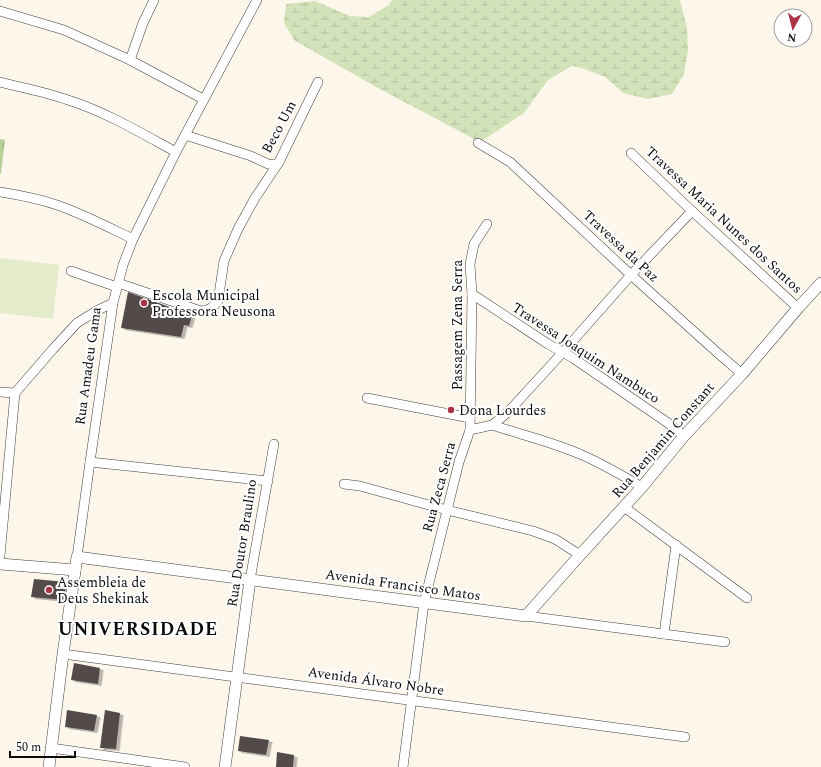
<svg xmlns="http://www.w3.org/2000/svg" width="821" height="767" font-family="Spectral,serif">
<defs>
<pattern id="forest-firs" width="22" height="20" patternUnits="userSpaceOnUse"><rect width="22" height="20" fill="#b9d19a"/><path d="M5 1l3.5 6h-7zM16 11l3.5 6h-7z" fill="#9eb283"/></pattern>
<pattern id="wetland-marsh" width="20" height="14" patternUnits="userSpaceOnUse"><rect width="20" height="14" fill="#d3e3b9"/><path d="M1 5h8M5 5V1M11 12h8M15 12V8" fill="none" stroke="#b4c19e"/></pattern>
<filter id="shadow"><feDropShadow dx="3.5" dy="2" stdDeviation="0" flood-color="#0004"/></filter>
</defs>
<rect width="100%" height="100%" fill="#fdf7eb"/>
<!-- forest -->
<path fill="url(#forest-firs)" d="M0 139 5 140 1 174H0Z"/>
<!-- wetland -->
<path fill="url(#wetland-marsh)" d="M392 0H680L687 28 688 50 684 74 672 94 648 99 623 93 605 77 582 68 572 66 548 80 524 113 480 142 376 87 294 40 284 23 286 4 315 1 350 16 369 17 389 5Z"/>
<!-- pitch -->
<path fill="#e3ebca" d="M0 258 59 265 53 319 0 313Z"/>
<!-- building -->
<g fill="#524b48" filter="url(#shadow)">
<path d="M128 292 192 315 189 326 184 325 181 337 121 328Z"/>
<path d="M34 579 66 582 64 600 31 597Z"/>
<path d="M74 663 100 668 98 684 71 680Z"/>
<path d="M67 710 97 715 94 731 65 727Z"/>
<path d="M105 710 120 713 116 749 100 748Z"/>
<path d="M240 736 269 740 266 755 238 751Z"/>
<path d="M277 752 294 755 293 767H276Z"/>
</g>
<g fill="none" stroke-linecap="round" stroke-linejoin="round">
<!-- minor casing -->
<g stroke="#3e3e3e" stroke-width="10">
<g id="minor">
<path d="M0 11 64 30 130 60 203 99"/>
<path d="M130 60 143 23 154 0"/>
<path d="M0 82C23 88 46 92 68 100 106 112 141 133 176 152"/>
<path d="M185 135 251 156 268 164 276 165 279 162"/>
<path d="M478 143 510 162 631 275 720 355 742 374"/>
<path d="M631 153 692 211 798 308"/>
<path d="M0 192C19 195 39 199 57 205 83 214 108 227 133 239"/>
<path d="M71 271 117 287"/>
<path d="M118 283 201 311C209 311 213 307 218 301L224 261 238 229 255 198 279 162 318 82"/>
<path d="M472 294 548 344 573 358 668 423 684 436"/>
<path d="M0 392 15 393"/>
<path d="M15 393 53 349 77 323 98 310 113 303"/>
<path d="M367 398 470 418"/>
<path d="M492 425C522 435 553 442 582 455 603 464 623 476 642 487"/>
<path d="M470 430 472 294 470 264 474 244 487 224"/>
<path d="M90 462 268 481"/>
<path d="M344 484 360 486 447 510 533 531 555 539 580 555"/>
<path d="M624 507 747 598"/>
<path d="M0 556 15 393"/>
<path d="M77 557 90 462 113 303 123 265 133 239 176 152 257 0"/>
<path d="M250 580 274 444"/>
<path d="M526 616 725 642"/>
<path d="M664 634 676 545"/>
<path d="M63 654 685 737"/>
<path d="M51 748 185 767"/>
<path d="M403 767 424 603 459 462 470 430 492 425 501 418 510 410 563 352 631 275 692 211"/>
</g>
</g>
<!-- tertiary casing -->
<g stroke="#3e3e3e" stroke-width="12">
<g id="tertiary">
<path d="M0 564 75 570"/>
<path d="M49 767 63 654 77 557 526 616 580 555 642 487 684 436 742 374 798 308 821 283"/>
<path d="M225 767 250 580"/>
</g>
</g>
<!-- minor -->
<use href="#minor" stroke="#fff" stroke-width="9"/>
<!-- tertiary -->
<use href="#tertiary" stroke="#fff" stroke-width="11"/>
</g>
<!-- markers -->
<g fill="#aa3346" stroke="#fff" stroke-width="1.5">
<circle cx="144" cy="303" r="4"/>
<circle cx="451" cy="410" r="4"/>
<circle cx="49" cy="590" r="4"/>
</g>
<g text-anchor="middle" dominant-baseline="central" stroke-width="4" stroke-linejoin="round" paint-order="stroke">
<!-- street labels -->
<g font-size="14" fill="#0b0b0b" stroke="#fff">
<text transform="translate(279 127) rotate(-62)">Beco Um</text>
<text transform="translate(724 220) rotate(43)">Travessa Maria Nunes dos Santos</text>
<text transform="translate(621 246) rotate(43)">Travessa da Paz</text>
<text transform="translate(457 325) rotate(-90)">Passagem Zena Serra</text>
<text transform="translate(586 353) rotate(33)">Travessa Joaquim Nambuco</text>
<text transform="translate(88 366) rotate(-82)">Rua Amadeu Gama</text>
<text transform="translate(663 440) rotate(-49)">Rua Benjamin Constant</text>
<text transform="translate(439 487) rotate(-75)">Rua Zeca Serra</text>
<text transform="translate(242 543) rotate(-81)">Rua Doutor Braulino</text>
<text transform="translate(403 585) rotate(8)">Avenida Francisco Matos</text>
<text transform="translate(376 681) rotate(8)">Avenida Álvaro Nobre</text>
</g>
<!-- poi labels -->
<g font-size="14" fill="#0b0b0b" stroke="#fff" text-anchor="start">
<text x="152" y="295">Escola Municipal<tspan x="152" dy="16">Professora Neusona</tspan></text>
<text x="459" y="410">Dona Lourdes</text>
<text x="57" y="582">Assembleia de<tspan x="57" dy="16">Deus Shekinak</tspan></text>
</g>
<!-- district labels -->
<g font-size="18" font-weight="bold" letter-spacing="1" fill="#0b0b0b" stroke="#fff">
<text x="138" y="629">UNIVERSIDADE</text>
</g>
</g>
<!-- north arrow -->
<g transform="translate(793 28) rotate(187)"><circle r="19" fill="#ffffff" stroke="#9d9d9d"/>
<path d="M0-3L7 15L0 10L-7 15Z" fill="#aa3346"/>
<text y="-6" font-size="11" font-weight="bold" text-anchor="middle" fill="#0b0b0b">N</text>
</g>
<!-- scale -->
<path d="M10 751v6h65v-6" fill="none" stroke="#0b0b0b" stroke-width="2"/>
<text x="16" y="751" font-size="12" fill="#0b0b0b" stroke="#ffffff" stroke-width="3" paint-order="stroke">50 m</text>
</svg>
